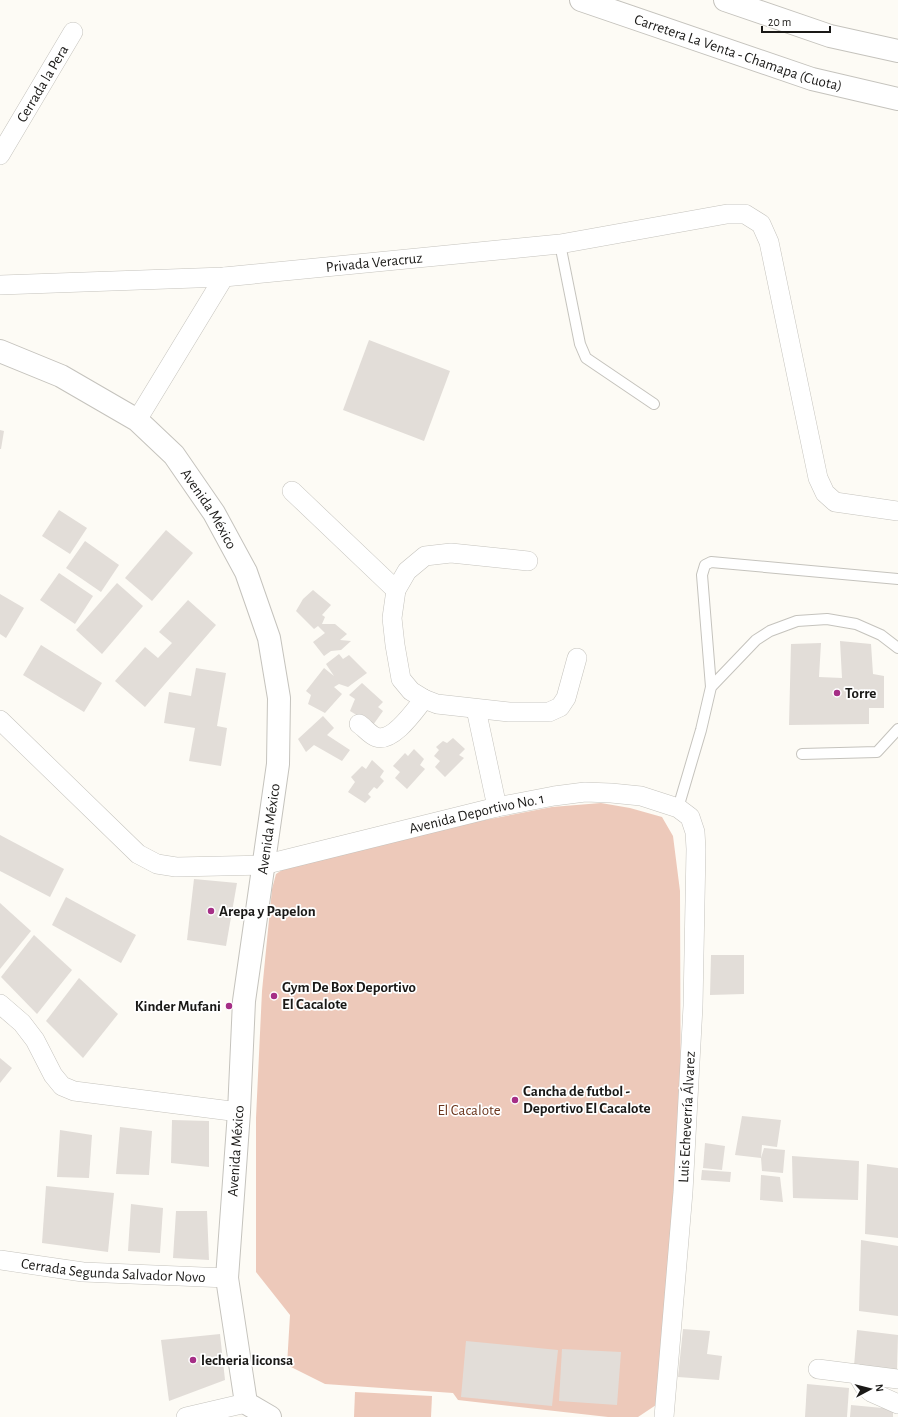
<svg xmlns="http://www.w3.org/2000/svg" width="898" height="1417" font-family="'Alegreya Sans',sans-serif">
<rect width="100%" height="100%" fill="#fdfbf5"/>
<!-- green -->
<g fill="#edc9ba">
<path d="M601 803 630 808 662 817 673 836 680 891 681 1163 656 1405 638 1417H608L458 1400 453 1393 325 1384 287 1365 290 1315 256 1272V1118L262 991 272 889 276 874 291 864 459 825 552 807Z"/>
<path d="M355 1392 432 1396 431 1417H354Z"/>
</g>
<!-- building -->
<g fill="#e2ddd8">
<path d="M369 340 450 371 424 441 343 410Z"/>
<path d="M0 430 4 431 1 449H0Z"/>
<path d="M59 510 87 528 70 554 42 536Z"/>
<path d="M166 530 193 553 152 601 125 578Z"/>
<path d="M85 541 119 565 101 592 66 568Z"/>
<path d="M59 573 93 596 75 624 40 600Z"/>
<path d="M117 583 143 606 102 654 76 630Z"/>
<path d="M313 590 331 605 322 615 325 617 322 624H335L347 634 340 640 351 641 341 650 331 651 324 656 313 642 325 633 318 626 314 629 296 611 303 599Z"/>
<path d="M0 594 24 608 6 638 0 634Z"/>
<path d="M188 600 216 625 145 707 115 681 145 647 158 658 172 643 159 632Z"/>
<path d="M840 641 871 644 873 674 884 676V708H869V724L789 725 791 644 821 643 819 677 842 678Z"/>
<path d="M41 645 102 683 84 712 23 675Z"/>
<path d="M339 654 343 659 349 655 367 673 348 687 339 684 334 687 342 694 325 713 308 704 311 695 306 691 324 668 334 676 326 664Z"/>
<path d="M196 668 226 673 217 726 227 728 221 766 189 761 195 728 164 723 169 692 191 696Z"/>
<path d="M362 683 383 702 378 707 383 711 373 725 350 711 355 699 349 695Z"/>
<path d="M323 716 334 728 327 735 350 750 342 761 314 745 306 752 298 739Z"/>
<path d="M453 738 465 749 459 755 464 758 445 777 435 767 440 761 434 756 439 750 436 747 443 741 447 743Z"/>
<path d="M414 749 424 759 420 765 425 769 407 789 395 778 400 772 393 766 405 753 408 756Z"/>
<path d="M372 760 384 771 380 777 384 781 377 789 374 787 368 794 371 797 365 803 348 792 355 782 351 777 362 766 366 769Z"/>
<path d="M0 835 64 869 50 897 0 871Z"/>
<path d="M194 879 237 883 226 946 187 940Z"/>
<path d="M66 897 136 935 121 963 52 925Z"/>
<path d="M0 903 31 931 0 969Z"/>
<path d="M34 935 72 970 37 1014 1 977Z"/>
<path d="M711 955H744V994L710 995Z"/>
<path d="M79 978 118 1014 83 1058 46 1021Z"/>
<path d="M0 1058 12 1068 0 1083Z"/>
<path d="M742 1116 781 1120 777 1147 762 1145 761 1158 764 1148 785 1150 783 1173 762 1171 761 1158 735 1155Z"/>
<path d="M172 1120 209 1121V1167L171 1163Z"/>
<path d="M120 1127 152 1131 149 1175 116 1174Z"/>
<path d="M60 1130 92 1135 89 1178 57 1177Z"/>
<path d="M705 1143 725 1146 722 1170 703 1168Z"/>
<path d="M792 1156 859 1161 858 1200 793 1198Z"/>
<path d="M867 1164 898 1168V1238L865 1234Z"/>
<path d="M702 1170 731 1172 730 1182 701 1180Z"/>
<path d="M761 1175 780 1177 783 1202 760 1200Z"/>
<path d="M46 1186 114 1193 108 1252 42 1243Z"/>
<path d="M131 1204 163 1208 160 1253 128 1251Z"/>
<path d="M176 1211H207L209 1260 173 1258Z"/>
<path d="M861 1240 898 1246V1316L859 1311Z"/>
<path d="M683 1329 710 1331 707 1354 722 1356 719 1380 678 1377Z"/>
<path d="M857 1330 898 1335 897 1370 854 1366Z"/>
<path d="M220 1334 225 1380 169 1401 161 1340Z"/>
<path d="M466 1341 558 1350 552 1406 461 1397Z"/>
<path d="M562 1349 621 1352 617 1405 559 1401Z"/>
<path d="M807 1384 849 1388 847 1417H805Z"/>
<path d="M851 1405 893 1409V1417H850Z"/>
</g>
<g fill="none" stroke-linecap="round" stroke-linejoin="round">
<!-- service casing -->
<g stroke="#c5c3bd" stroke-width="12">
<g id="service">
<path d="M560 244 580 344 586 358 654 404"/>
<path d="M711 687 702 575 705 565 711 562 898 579"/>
<path d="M802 754 877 752 898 729"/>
<path d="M678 808 701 730 711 687 756 640 770 631 797 621 827 619 856 624 881 635 898 648"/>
</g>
</g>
<!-- minor casing -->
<g stroke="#c5c3bd" stroke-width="20">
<g id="minor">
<path id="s1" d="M0 155 73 32"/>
<path id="s2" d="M0 285 224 277 560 244 727 214H745L761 224 769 242 818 478 825 493 835 502 898 511"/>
<path d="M137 420 224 277"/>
<path d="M292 491 396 590"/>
<path d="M528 561 451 553 425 556 407 571 396 590 392 618 395 645 401 679 411 691 424 699 437 704 509 712H549L560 707 566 698 577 658"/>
<path d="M476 709 497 807"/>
<path id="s3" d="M0 720 138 854 157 864 176 867 263 865 497 807 554 796 585 792 611 793 641 796 678 808 690 817 695 832 696 849 693 1006 683 1192 664 1417"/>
<path d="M359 724C364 727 370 735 376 737 393 743 415 710 424 699"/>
<path d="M0 1004 22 1023 35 1040 53 1075 62 1086 74 1091 239 1112"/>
<path id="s4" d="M0 1260 83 1272 227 1278"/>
<path d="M818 1369 898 1379"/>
<path d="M857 1374 864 1386 871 1392 898 1404"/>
<path d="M186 1417 246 1403"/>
</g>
</g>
<!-- secondary casing -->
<g stroke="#c5c3bd" stroke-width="24">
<g id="secondary">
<path id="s5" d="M0 351 61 376 137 420 174 455 214 513 246 572 269 638 279 698 278 764 244 1001 239 1112 227 1278 246 1403 270 1417"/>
</g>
</g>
<!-- motorway casing -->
<g stroke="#c5c3bd" stroke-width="24">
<g id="motorway">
<path id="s6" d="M581 0 812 79 898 99"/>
<path d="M725 0 830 36 898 51"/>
</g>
</g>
<!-- service -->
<use href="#service" stroke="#fff" stroke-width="10"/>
<!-- minor -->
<use href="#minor" stroke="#fff" stroke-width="19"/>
<!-- secondary -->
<use href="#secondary" stroke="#fff" stroke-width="22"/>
<!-- motorway -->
<use href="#motorway" stroke="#fff" stroke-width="22"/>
</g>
<!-- markers -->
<g fill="#a52e86" stroke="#fff" stroke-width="1.5">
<circle cx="837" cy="693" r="4"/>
<circle cx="211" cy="911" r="4"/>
<circle cx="274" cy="996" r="4"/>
<circle cx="229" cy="1006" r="4"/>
<circle cx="515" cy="1100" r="4"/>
<circle cx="193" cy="1360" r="4"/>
</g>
<g text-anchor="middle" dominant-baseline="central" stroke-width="3.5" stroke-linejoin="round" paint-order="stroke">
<!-- street labels -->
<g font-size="15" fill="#1a1917" stroke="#fff">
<text stroke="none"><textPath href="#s6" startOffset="166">Carretera La Venta - Chamapa (Cuota)</textPath></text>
<text stroke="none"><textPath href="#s1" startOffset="83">Cerrada la Pera</textPath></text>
<text stroke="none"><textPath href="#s2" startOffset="375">Privada Veracruz</textPath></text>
<text stroke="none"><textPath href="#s5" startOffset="269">Avenida México</textPath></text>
<text stroke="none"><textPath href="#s3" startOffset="540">Avenida Deportivo No. 1</textPath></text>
<text transform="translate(269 829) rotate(-82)">Avenida México</text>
<text transform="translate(687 1117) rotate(-87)">Luis Echeverría Álvarez</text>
<text transform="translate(236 1151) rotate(-86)">Avenida México</text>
<text stroke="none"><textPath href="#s4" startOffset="114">Cerrada Segunda Salvador Novo</textPath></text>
</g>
<!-- poi labels -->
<g font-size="15" font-weight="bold" fill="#1a1917" stroke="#fff" text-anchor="start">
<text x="845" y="693">Torre</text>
<text x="219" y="911">Arepa y Papelon</text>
<text x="282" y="987">Gym De Box Deportivo<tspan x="282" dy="17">El Cacalote</tspan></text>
<text x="221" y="1006" text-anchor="end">Kinder Mufani</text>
<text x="523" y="1091">Cancha de futbol -<tspan x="523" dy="17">Deportivo El Cacalote</tspan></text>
<text x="201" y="1360">lecheria liconsa</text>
</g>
<!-- park labels -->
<g font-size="15" fill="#6a351c" stroke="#fff">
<text x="469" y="1110">El Cacalote</text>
</g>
</g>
<!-- north arrow -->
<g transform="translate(870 1389) rotate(83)" stroke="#ffffff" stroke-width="3" paint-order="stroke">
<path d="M0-3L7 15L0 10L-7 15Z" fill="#1a1917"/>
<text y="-6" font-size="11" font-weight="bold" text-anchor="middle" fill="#1a1917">N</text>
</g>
<!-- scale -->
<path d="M762 26v6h68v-6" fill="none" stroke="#1a1917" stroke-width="2"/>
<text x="768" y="26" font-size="12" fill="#1a1917" stroke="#ffffff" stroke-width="3" paint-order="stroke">20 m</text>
</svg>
